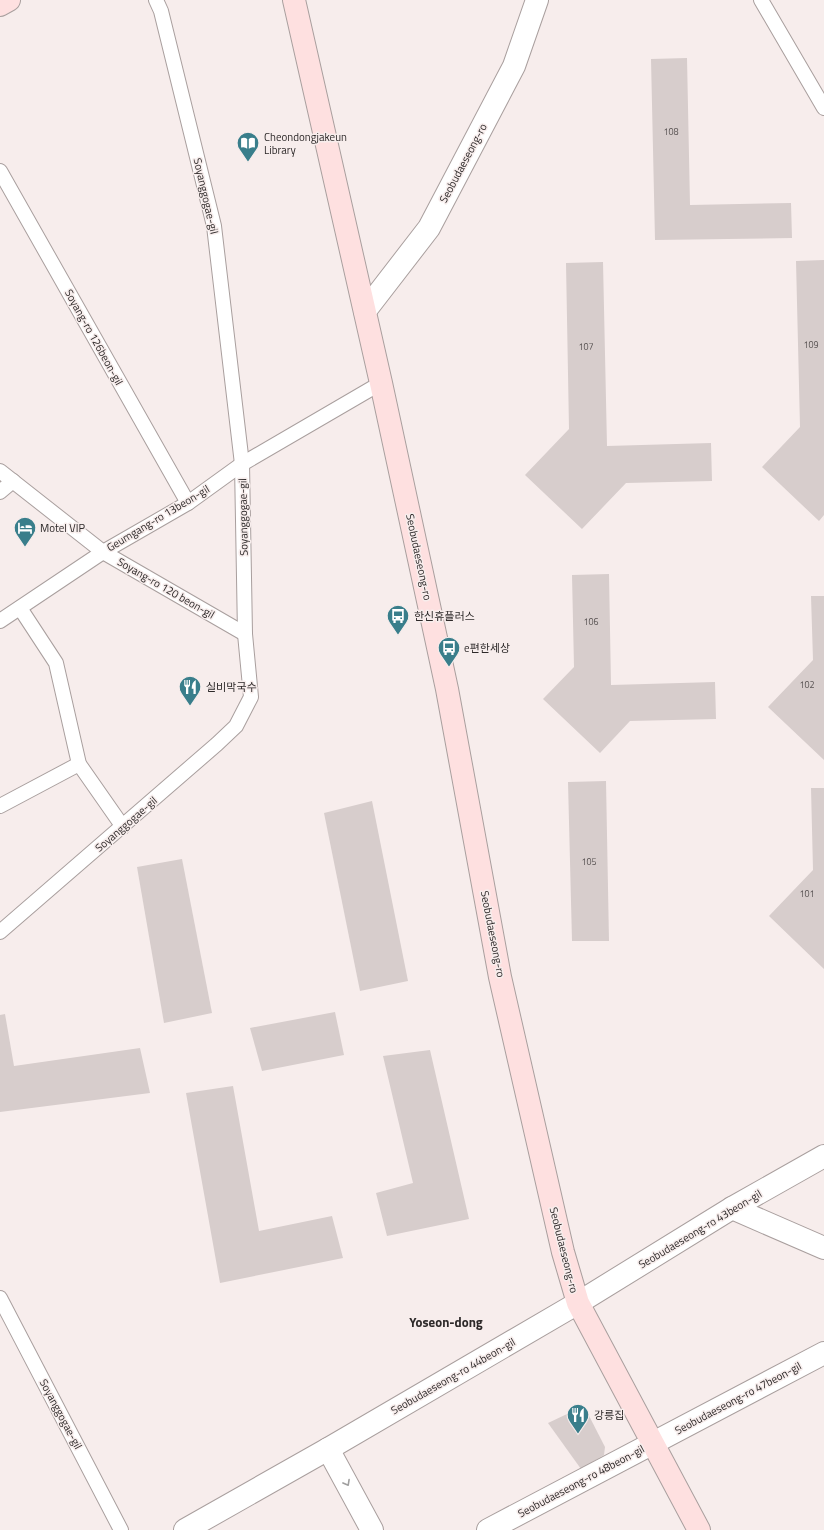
<svg xmlns="http://www.w3.org/2000/svg" width="824" height="1530" font-family="'Titillium Web','Noto Sans KR',sans-serif">
<rect width="100%" height="100%" fill="#f7edec"/>
<!-- building -->
<g fill="#d7cdcc">
<path d="M687 58 690 205 791 203 792 238 655 240 651 59Z"/>
<path d="M824 260V515L819 521 762 467 800 427 796 261Z"/>
<path d="M603 262 607 446 711 443 712 481 626 483 582 529 525 475 569 429 566 263Z"/>
<path d="M609 574 611 685 715 682 716 719 630 721 600 753 543 699 574 667 572 575Z"/>
<path d="M811 596H824V760L768 707 813 660Z"/>
<path d="M606 781 609 941H572L568 782Z"/>
<path d="M811 788H824V969L769 916 813 870Z"/>
<path d="M372 801 408 981 360 991 324 813Z"/>
<path d="M182 859 212 1013 164 1023 137 867Z"/>
<path d="M335 1012 344 1055 262 1071 250 1028Z"/>
<path d="M5 1014 14 1066 140 1048 150 1093 0 1112V1015Z"/>
<path d="M430 1050 469 1219 387 1236 376 1193 413 1183 383 1056Z"/>
<path d="M233 1086 259 1231 332 1216 343 1258 220 1283 186 1093Z"/>
<path d="M584 1406 605 1447 604 1455 581 1469 548 1423Z"/>
</g>
<g fill="none" stroke-linecap="round" stroke-linejoin="round">
<!-- lane casing -->
<g stroke="#a99f9e" stroke-width="16">
<g id="lane">
<path d="M761 0 824 108"/>
<path d="M0 171 188 503"/>
<path d="M0 471 103 552 245 634"/>
<path d="M0 492 13 481"/>
<path d="M20 608 56 663 79 764 123 827"/>
<path d="M0 621 103 552 188 503 242 464 381 383"/>
<path d="M0 806 79 764"/>
<path d="M0 932 217 744 236 726 251 697 245 634 242 464 214 226 161 11 156 0"/>
<path d="M0 1298 121 1530"/>
</g>
</g>
<!-- street casing -->
<g stroke="#a99f9e" stroke-width="24">
<g id="street">
<path d="M365 311 429 228 514 66 537 0"/>
<path d="M732 1208 824 1248"/>
<path d="M328 1449 372 1530"/>
<path d="M185 1530 328 1449 578 1303 732 1208 824 1156"/>
<path d="M488 1530 824 1353"/>
</g>
</g>
<!-- secondary casing -->
<g stroke="#a99f9e" stroke-width="24">
<g id="secondary">
<path d="M294 0 381 383 447 689 500 977 563 1252 578 1303 699 1530"/>
<path d="M0 5 9 0"/>
</g>
</g>
<!-- lane -->
<use href="#lane" stroke="#fff" stroke-width="14"/>
<!-- street -->
<use href="#street" stroke="#fff" stroke-width="22"/>
<!-- secondary -->
<use href="#secondary" stroke="#fee0e0" stroke-width="22"/>
</g>
<!-- one-way arrows -->
<defs><path id="oneway-chevron" d="M-2-3.5L2.5 0L-2 3.5" fill="none" stroke-width="1.6" stroke-linecap="round" stroke-linejoin="round"/></defs>
<use stroke="#a09f9f" href="#oneway-chevron" transform="translate(347 1483) rotate(61)"/>
<!-- icons -->
<defs>
<g id="library-pin" transform="scale(1.15)"><path d="M0 17L-7.5 6A9.5 9.5 0 1 1 7.5 6Z" fill="#397e8b" stroke="#f7edec"/><path d="M-6-4Q-3-5.5-.7-3.5V5Q-3 3-6 4ZM6-4Q3-5.5 .7-3.5V5Q3 3 6 4Z" fill="#fff"/></g>
<g id="hotel-pin" transform="scale(1.15)"><path d="M0 17L-7.5 6A9.5 9.5 0 1 1 7.5 6Z" fill="#397e8b" stroke="#f7edec"/><path d="M-6-4.5h1.5V1H6V5H4.5V3h-9V5H-6ZM-4 0a1.8 1.8 0 1 1 3.6 0ZM.5 0V-2.5h3Q6-2.5 6 0Z" fill="#fff"/></g>
<g id="bus-pin" transform="scale(1.15)"><path d="M0 17L-7.5 6A9.5 9.5 0 1 1 7.5 6Z" fill="#397e8b" stroke="#f7edec"/><path d="M-5-6H5V4H4V6H2V4H-2V6H-4V4H-5ZM-3.5-4V0h7V-4ZM-3.5 1.2v1.5H-2V1.2ZM2 1.2v1.5H3.5V1.2Z" fill="#fff"/></g>
<g id="restaurant-pin" transform="scale(1.15)"><path d="M0 17L-7.5 6A9.5 9.5 0 1 1 7.5 6Z" fill="#397e8b" stroke="#f7edec"/><path d="M-5-6h1v4h1v-4h1v4h1v-4h1v5L-1.5 .5V6h-2V.5L-5-1ZM5-6V6H3V1.5H1.5Q1.5-4 5-6Z" fill="#fff"/></g>
</defs>
<g fill-rule="evenodd">
<use href="#library-pin" x="248" y="143"/>
<use href="#hotel-pin" x="25" y="528"/>
<use href="#bus-pin" x="398" y="616"/>
<use href="#bus-pin" x="449" y="648"/>
<use href="#restaurant-pin" x="190" y="687"/>
<use href="#restaurant-pin" x="578" y="1415"/>
</g>
<g text-anchor="middle" dominant-baseline="central" stroke-width="3" stroke-linejoin="round" paint-order="stroke">
<!-- number labels -->
<g font-size="9" fill="#585252">
<text x="671" y="131">108</text>
<text x="811" y="344">109</text>
<text x="586" y="346">107</text>
<text x="591" y="621">106</text>
<text x="807" y="684">102</text>
<text x="589" y="861">105</text>
<text x="807" y="893">101</text>
</g>
<!-- poi labels -->
<g font-size="11" fill="#2d2929" stroke="#f7edec" text-anchor="start">
<text x="264" y="137">Cheondongjakeun<tspan x="264" dy="13">Library</tspan></text>
<text x="40" y="528">Motel VIP</text>
<text x="414" y="616">한신휴플러스</text>
<text x="464" y="648">e편한세상</text>
<text x="206" y="687">실비막국수</text>
<text x="594" y="1415">강릉집</text>
</g>
<!-- street labels -->
<g font-size="11" fill="#2d2929" stroke="#f7edec">
<text transform="translate(463 163) rotate(-62)">Seobudaeseong-ro</text>
<text transform="translate(206 196) rotate(77)">Soyanggogae-gil</text>
<text transform="translate(94 337) rotate(61)">Soyang-ro 126beon-gil</text>
<text transform="translate(243 517) rotate(-91)">Soyanggogae-gil</text>
<text transform="translate(158 518) rotate(-31)">Geumgang-ro 13beon-gil</text>
<text transform="translate(419 557) rotate(78)">Seobudaeseong-ro</text>
<text transform="translate(166 588) rotate(30)">Soyang-ro 120 beon-gil</text>
<text transform="translate(126 824) rotate(-41)">Soyanggogae-gil</text>
<text transform="translate(493 934) rotate(79)">Seobudaeseong-ro</text>
<text transform="translate(700 1229) rotate(-31)">Seobudaeseong-ro 43beon-gil</text>
<text transform="translate(564 1250) rotate(76)">Seobudaeseong-ro</text>
<text transform="translate(453 1376) rotate(-30)">Seobudaeseong-ro 44beon-gil</text>
<text transform="translate(738 1398) rotate(-28)">Seobudaeseong-ro 47beon-gil</text>
<text transform="translate(61 1414) rotate(62)">Soyanggogae-gil</text>
<text transform="translate(581 1481) rotate(-28)">Seobudaeseong-ro 48beon-gil</text>
</g>
<!-- quarter labels -->
<g font-size="13" font-weight="bold" fill="#2d2929" stroke="#f7edec">
<text x="446" y="1322">Yoseon-dong</text>
</g>
</g>
</svg>
